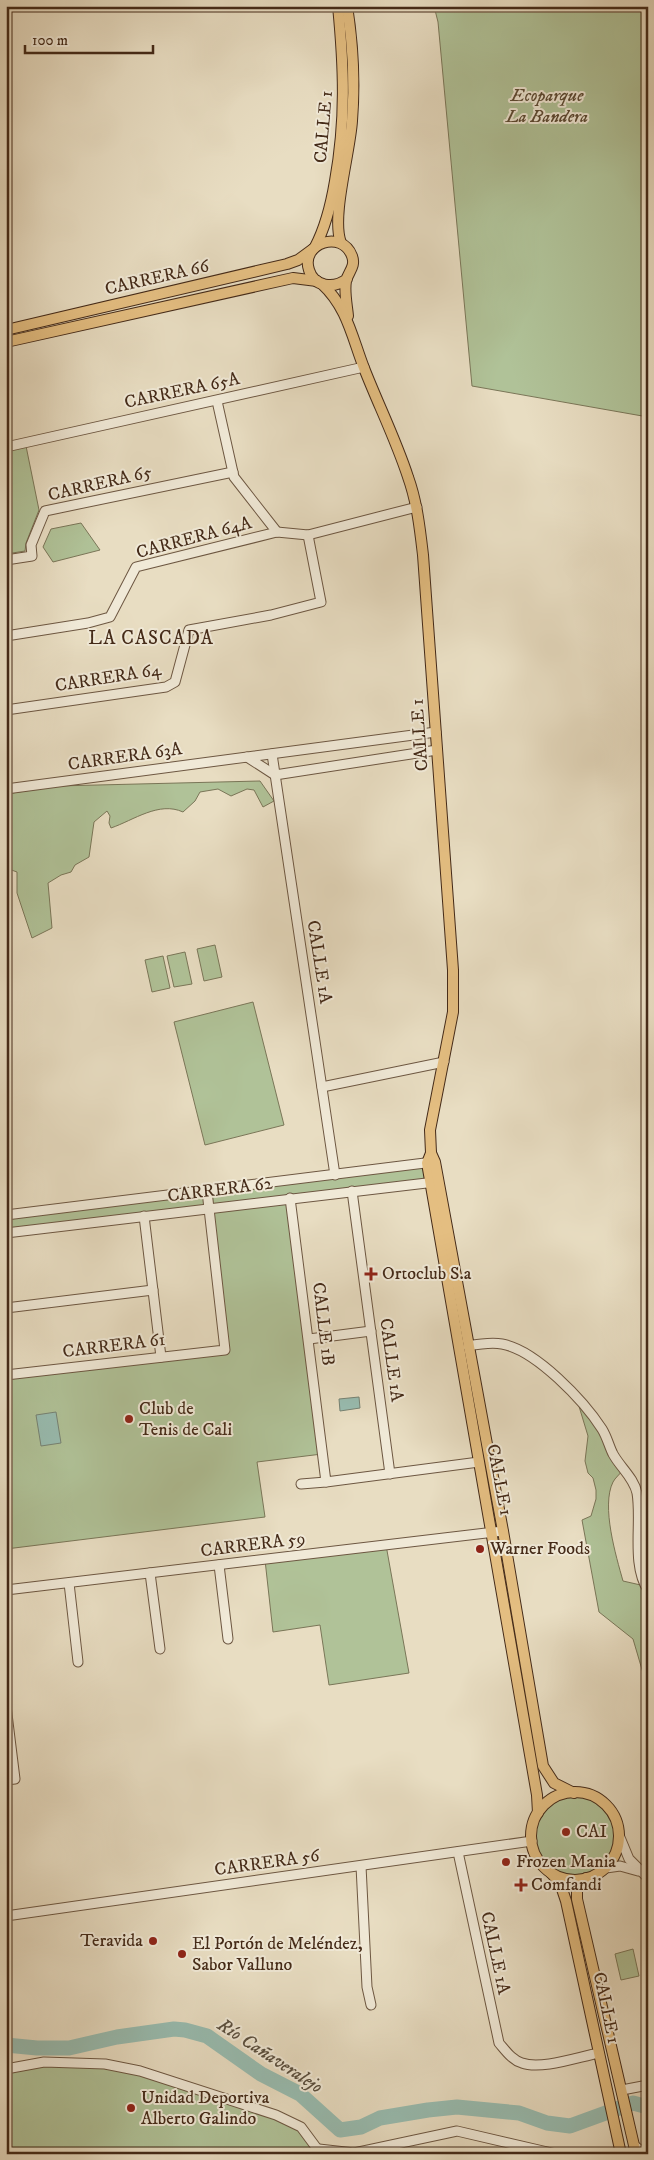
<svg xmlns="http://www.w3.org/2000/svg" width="654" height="2160" font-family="'IM FELL DW Pica',serif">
<rect width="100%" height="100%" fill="#e8ddc2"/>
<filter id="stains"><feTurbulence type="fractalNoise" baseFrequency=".004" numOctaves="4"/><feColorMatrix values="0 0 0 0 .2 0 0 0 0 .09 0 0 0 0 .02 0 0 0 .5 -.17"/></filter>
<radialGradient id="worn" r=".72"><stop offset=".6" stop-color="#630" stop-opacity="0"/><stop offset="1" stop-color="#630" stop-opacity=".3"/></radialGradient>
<!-- green -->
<g fill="#b0c298" stroke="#7a7658">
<path d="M434 6H648V417L472 386 438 22Z"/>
<path d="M26 446 39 510 26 543 25 551 6 554V451Z"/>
<path d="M81 523 100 550 53 562 43 547 51 529Z"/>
<path d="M260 781 274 801 263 807 254 790 247 789 231 796 218 789 200 792 195 801 183 812C159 801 134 820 111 828L109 823 110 816 107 811 94 822 89 857 75 865 71 872 61 875 48 883 52 928 32 938 17 893V872L6 868V794L57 786Z"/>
<path d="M215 945 222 977 204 981 197 949Z"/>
<path d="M185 952 192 984 174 987 167 956Z"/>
<path d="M163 956 170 988 152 992 145 960Z"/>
<path d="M253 1002 284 1125 205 1145 174 1022Z"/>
<path d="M427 1163 429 1183 291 1198 322 1454 257 1462 265 1517 6 1549V1375L225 1350 209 1208 6 1233V1215Z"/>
<path d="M578 1403 586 1408 623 1470C620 1474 615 1478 613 1482 601 1506 616 1556 623 1581L645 1586 648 1590V1690L633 1639 599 1612 582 1520 591 1516 596 1499V1490L593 1478 588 1473 585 1461 588 1436Z"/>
<path d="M386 1545 409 1673 329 1685 320 1625 273 1632 265 1560Z"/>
<circle cx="575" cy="1836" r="44"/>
<path d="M633 1949 639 1976 621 1980 615 1954Z"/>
<path d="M44 2062 105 2064 301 2127 321 2154H6V2069Z"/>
</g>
<!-- water -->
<g fill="#98bcb0" stroke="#768273">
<path d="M359 1397 360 1408 340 1411 339 1399Z"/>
<path d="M56 1412 61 1443 41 1446 36 1415Z"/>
</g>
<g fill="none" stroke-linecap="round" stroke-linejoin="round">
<!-- river -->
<path stroke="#98bcb0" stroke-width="15" d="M6 2045 37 2048H69L117 2037 174 2029 185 2030 207 2036 261 2074 300 2094 340 2130 361 2127 380 2118 428 2110 457 2107 519 2113 547 2123 570 2126 633 2103 648 2107"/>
<!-- minor casing -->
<g stroke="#6d5742" stroke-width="11">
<g id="minor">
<path d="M217 401 234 477 277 532"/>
<path d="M6 447 364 367"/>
<path d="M6 560 32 556 31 545 45 511 233 472"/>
<path d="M6 636 88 623 110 617 136 567 277 532 308 535 417 507"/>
<path d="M6 710 166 687 175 682 189 630 271 615 321 602 308 535"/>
<path d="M272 754 335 1175"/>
<path d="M247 757 275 775 437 750"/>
<path d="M6 789 436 732"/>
<path d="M322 1087 444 1062"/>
<path d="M352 1191 390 1474"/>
<path d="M290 1198 326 1482 479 1462"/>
<path d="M6 1215 433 1162"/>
<path d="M144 1216 161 1357"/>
<path d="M6 1233 435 1182"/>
<path d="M6 1308 153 1290"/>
<path d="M309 1339 371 1331"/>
<path d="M468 1346C479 1344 491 1342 502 1344 536 1350 584 1401 602 1429 607 1437 609 1446 613 1454 620 1467 634 1478 637 1493 642 1522 631 1565 648 1590"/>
<path d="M6 1375 225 1350 207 1191"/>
<path d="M301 1484 326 1482"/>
<path d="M219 1565 228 1639"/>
<path d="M150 1573 160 1649"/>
<path d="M69 1583 78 1662"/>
<path d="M6 1590 503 1531"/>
<path d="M6 1706 15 1779 6 1780"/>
<path d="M619 1835 629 1859 648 1878"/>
<path d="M458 1852 499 2043C506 2051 512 2060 522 2063 541 2070 578 2057 599 2053"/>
<path d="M361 1866 367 1987 371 2005"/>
<path d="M606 1868 620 1866 638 1871"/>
<path d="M6 1916 532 1841"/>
<path d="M6 2069 44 2062 105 2064 140 2071 276 2115 301 2127 321 2154"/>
<path d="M622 2090 648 2085"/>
<path d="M635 2146 645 2154"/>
<path d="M319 2149 354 2153 457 2131 556 2154"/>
</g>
</g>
<!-- major casing -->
<g stroke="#442a18" stroke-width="12">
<g id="major">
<path d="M341 243C331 217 350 153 352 121 355 83 353 44 347 6"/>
<path d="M315 247C326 226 331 205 335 181 346 120 344 68 338 6"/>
<path d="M347 279C334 289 314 287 309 270 300 243 342 229 352 256 356 267 348 272 346 281 344 292 347 305 348 316"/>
<path d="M322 284C347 307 352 337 364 368 378 404 396 440 408 477 417 502 420 529 423 555L453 970V1012L430 1130 431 1153 427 1163 537 1795 538 1813"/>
<path d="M6 330 287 264 298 260 313 249"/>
<path d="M6 342 293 278 317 281"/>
<path d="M431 1153 435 1162 503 1531 543 1766 554 1783 574 1793"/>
<circle cx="575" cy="1836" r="44"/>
<path d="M551 1873 560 1883 566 1901 621 2154"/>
<path d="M586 1878 577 1888V1899L636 2154"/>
</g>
</g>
<!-- minor -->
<use href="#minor" stroke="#f0e9d7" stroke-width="9"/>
<!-- major -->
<use href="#major" stroke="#e4be81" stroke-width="10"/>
</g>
<!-- markers -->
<g fill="#8f2418" stroke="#f0e9d7" stroke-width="2">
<path d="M368.5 1266.5h5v5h5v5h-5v5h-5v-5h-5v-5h5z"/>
<circle cx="129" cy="1419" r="5"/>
<circle cx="480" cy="1549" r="5"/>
<circle cx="566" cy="1832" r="5"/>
<circle cx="506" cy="1862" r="5"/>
<path d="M518.5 1877.5h5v5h5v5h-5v5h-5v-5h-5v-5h5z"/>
<circle cx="153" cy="1941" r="5"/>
<circle cx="182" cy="1954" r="5"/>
<circle cx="131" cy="2108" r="5"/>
</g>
<g text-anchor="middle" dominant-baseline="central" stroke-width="4" stroke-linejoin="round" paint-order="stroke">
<!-- park labels -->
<g font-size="18" font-style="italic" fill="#5a4832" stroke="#f0e9d7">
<text x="547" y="96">Ecoparque<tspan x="547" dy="21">La Bandera</tspan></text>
</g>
<!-- street labels -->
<g font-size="18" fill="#442a18" stroke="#f0e9d7">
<text transform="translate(324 127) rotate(-85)">CALLE 1</text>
<text transform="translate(157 278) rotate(-13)">CARRERA 66</text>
<text transform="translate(182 391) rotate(-12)">CARRERA 65A</text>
<text transform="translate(100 484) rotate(-13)">CARRERA 65</text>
<text transform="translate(194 538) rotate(-15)">CARRERA 64A</text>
<text transform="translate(108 678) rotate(-9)">CARRERA 64</text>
<text transform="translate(420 735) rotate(-94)">CALLE 1</text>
<text transform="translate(125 757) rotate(-8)">CARRERA 63A</text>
<text transform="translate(319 962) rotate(81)">CALLE 1A</text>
<text transform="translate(220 1190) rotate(-7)">CARRERA 62</text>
<text transform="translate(323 1324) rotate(83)">CALLE 1B</text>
<text transform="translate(114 1346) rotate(-7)">CARRERA 61</text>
<text transform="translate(391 1360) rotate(82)">CALLE 1A</text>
<text transform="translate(499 1480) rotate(79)">CALLE 1</text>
<text transform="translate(253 1545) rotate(-7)">CARRERA 59</text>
<text transform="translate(267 1863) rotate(-8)">CARRERA 56</text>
<text transform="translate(495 1953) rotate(78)">CALLE 1A</text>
<text transform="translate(606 2008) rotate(78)">CALLE 1</text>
</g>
<!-- poi labels -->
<g font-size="18" fill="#442a18" stroke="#f0e9d7" text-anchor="start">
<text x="382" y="1274">Ortoclub S.a</text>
<text x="139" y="1409">Club de<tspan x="139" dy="21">Tenis de Cali</tspan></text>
<text x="490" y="1549">Warner Foods</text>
<text x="576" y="1832">CAI</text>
<text x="516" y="1862">Frozen Mania</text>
<text x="531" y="1885">Comfandi</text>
<text x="143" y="1941" text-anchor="end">Teravida</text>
<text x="192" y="1944">El Portón de Meléndez,<tspan x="192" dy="21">Sabor Valluno</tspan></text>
<text x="141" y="2098">Unidad Deportiva<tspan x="141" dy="21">Alberto Galindo</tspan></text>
</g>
<!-- neighbourhood labels -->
<g font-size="19" letter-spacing="1" fill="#442a18" stroke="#f0e9d7">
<text x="151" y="638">LA CASCADA</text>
</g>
<!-- water labels -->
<g font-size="19" font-style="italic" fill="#594e3e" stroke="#f0e9d7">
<text transform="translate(270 2056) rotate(33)">Río Cañaveralejo</text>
</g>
</g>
<!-- margin -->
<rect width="654" height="2160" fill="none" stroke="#e8ddc2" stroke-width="25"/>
<rect x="8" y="8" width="639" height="2145" fill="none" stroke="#442a18" stroke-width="2.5"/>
<rect x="12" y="12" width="629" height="2135" fill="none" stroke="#442a18"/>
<!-- scale -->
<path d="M25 45v8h128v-8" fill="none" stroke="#442a18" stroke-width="2.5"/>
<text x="32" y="45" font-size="15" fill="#442a18" stroke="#f0e9d7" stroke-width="4" paint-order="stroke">100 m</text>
<rect width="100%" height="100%" filter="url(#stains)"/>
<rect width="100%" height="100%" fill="url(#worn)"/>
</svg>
